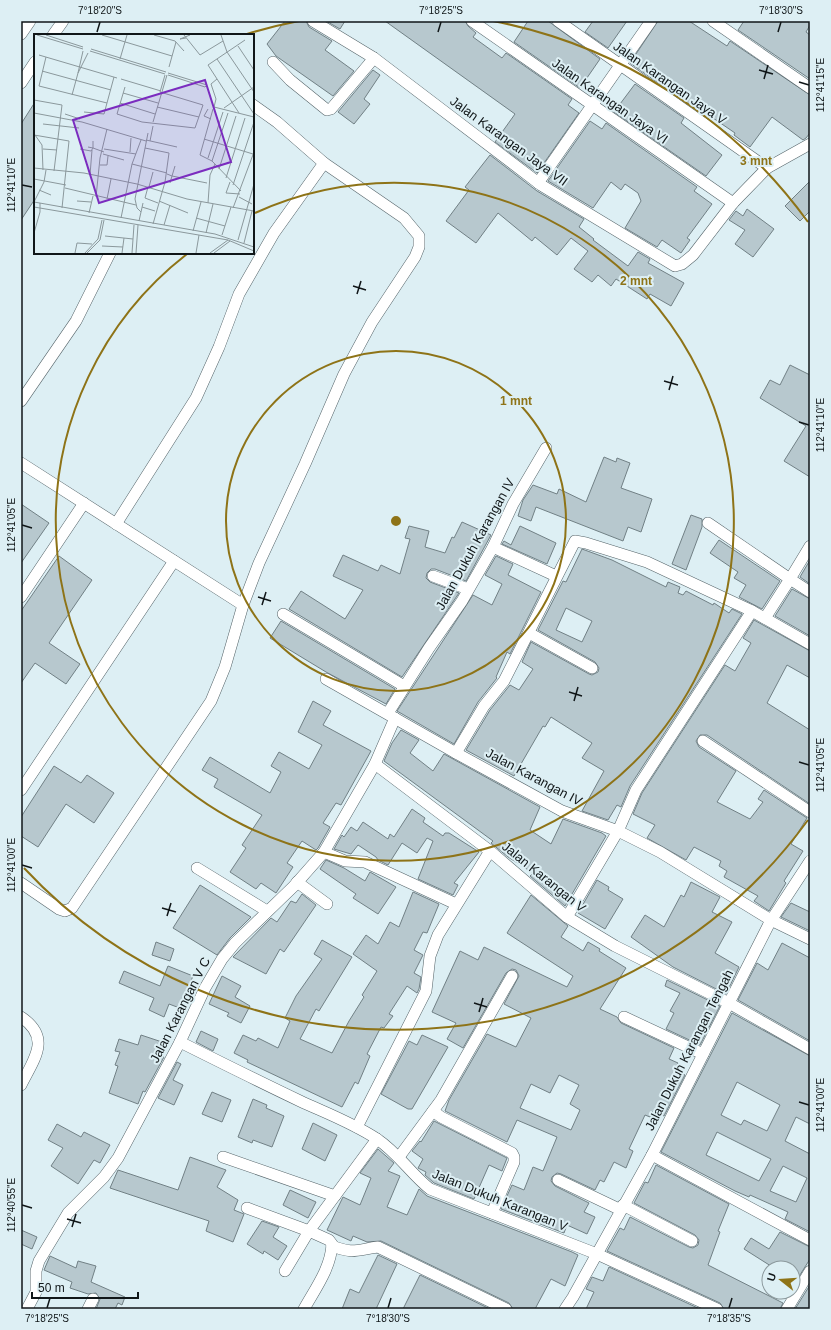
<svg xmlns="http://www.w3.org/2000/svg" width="831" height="1330" font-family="Helvetica,sans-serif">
<rect width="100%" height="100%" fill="#ddeff4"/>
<!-- building -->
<g fill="#b7c8ce" stroke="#718085" fill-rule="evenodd">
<path d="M285 21H306L309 27 332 41 325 50 354 71 333 96 276 56 267 44Z"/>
<path d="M326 21H345L340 29Z"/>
<path d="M385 21H465L468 26 476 33 473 37 502 58 506 53 572 99 568 105 579 113 537 173 495 142 515 114Z"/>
<path d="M528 21H548L600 59 580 88 514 42Z"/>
<path d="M593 21H627L608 48 585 32Z"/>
<path d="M658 21H689L727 46 730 41 810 95V133L806 138 803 140 772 117 750 147 734 135 735 133 694 105 692 107 630 63Z"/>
<path d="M744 21H810V25L806 32 810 35V79L738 30Z"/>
<path d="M373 70 380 75 364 99 370 104 354 124 338 112Z"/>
<path d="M635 84 684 118 681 123 722 155 706 176 614 112Z"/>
<path d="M35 102V199L21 220V124Z"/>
<path d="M590 121 602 129 606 123 697 187 694 191 712 204 687 238 690 240 681 253 662 240 657 247 625 228 641 201 638 193 625 184 621 190 611 182 593 208 548 181Z"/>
<path d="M490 155 537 191 584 219 579 227 594 239 593 240 628 266 638 252 650 259 648 263 684 283 671 306 650 294 647 299 616 279 611 286 598 275 592 282 574 269 588 251 571 238 557 255 535 237 532 241 498 213 476 243 446 221 469 190 465 187Z"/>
<path d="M810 181V211L800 221 785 206Z"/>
<path d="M747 209 774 229 753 257 735 244 745 230 729 220 736 211 743 216Z"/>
<path d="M790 365 810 375V477L784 461 806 426 760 398 770 380 780 385Z"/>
<path d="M604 457 616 462 617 458 630 463 621 488 652 499 641 532 628 527 623 541 536 507 531 521 518 516 523 500 533 485 557 494 559 489 586 502Z"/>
<path d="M21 504 49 523 21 563Z"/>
<path d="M691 515 702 519V527L686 570 672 564Z"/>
<path d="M462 522 491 535 466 581 435 569H431L427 573 426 578 430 582 459 593 402 677 289 609 301 591 345 619 363 590 333 576 343 555 378 571 381 565 400 574 410 539 405 538 409 526 429 531 425 547 445 553 452 537 454 538Z"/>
<path d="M520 526 556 543 547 564 502 544 504 541 511 545Z"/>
<path d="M719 540 780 581 762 609 739 597 746 585 734 578 738 572 710 553Z"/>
<path d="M582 549 612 560 666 587 668 582 680 587 678 593 683 595 686 591 713 605 714 603 729 613 732 609 742 614 630 786 621 807 617 805 608 820 582 811 604 771 582 758 592 743 551 717 545 727 543 726 514 776 466 750 490 710 510 685 519 690 533 669 522 662 531 642 589 674 592 675 598 672 599 668 595 662 538 630 563 581 566 582ZM566 608 592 621 582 642 556 630Z"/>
<path d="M59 556 92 580 49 643 80 664 66 684 35 663 21 683V611Z"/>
<path d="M496 556 513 564 508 575 541 592 510 654 507 652 496 677 497 678 478 702 454 744 397 711 473 595 492 605 502 584 485 575Z"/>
<path d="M810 560V584L800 577Z"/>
<path d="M792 589 810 599V636L775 616Z"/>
<path d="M754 620 810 651V678L787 665 767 703 810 730V804L707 735H700L696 741 699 747 736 771 717 802 750 819 763 802 758 799 764 790 807 818 791 844 803 851 784 881 786 883 769 911 754 901 758 896 724 877 727 871 719 866 721 861 694 847 686 860 647 838 655 825 633 814 642 793 725 665 735 671 751 643 743 638Z"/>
<path d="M281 621 395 689 386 704 326 672 270 638Z"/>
<path d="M313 701 331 711 323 725 371 751 341 805 336 803 323 823 330 827 318 848 316 850 302 841 287 863 293 867 276 893 261 883 256 889 230 872 246 848 242 845 262 815 214 787 218 779 202 770 210 757 270 793 281 772 271 766 279 752 309 769 322 745 298 732Z"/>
<path d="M401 730 419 740 410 753 433 771 444 754 540 807 530 830 551 844 563 819 602 833 606 836 565 906 530 876 533 873 508 857 491 843 493 841 384 761 392 743Z"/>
<path d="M54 766 81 783 87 775 114 793 94 823 66 804 38 847 21 836V817Z"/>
<path d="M412 809 425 818 423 822 443 836 445 833H449L479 852 454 883 458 885 453 895 418 879 433 841 427 838 417 853 402 843 388 865 378 860 376 857 358 845 351 854 334 849 342 835 344 837 351 827 357 831 363 822 388 839 390 834 394 837Z"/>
<path d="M326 860 344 868 365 881 370 872 396 887 378 914 353 898 356 894 320 869Z"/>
<path d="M597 880 609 887 608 890 623 899 605 929 578 913Z"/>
<path d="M691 882 720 897 712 912 732 922 715 953 739 967 726 994 673 967 631 937 645 915 664 927 681 895 684 897Z"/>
<path d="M200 885 251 917 230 938 217 955 173 928Z"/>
<path d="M413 892 439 904 427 933 423 932 414 950 423 955 414 973 421 977 419 989 417 993 407 986 389 1014 393 1016 384 1028 381 1027 367 1054 370 1056 358 1084 355 1082 342 1107 247 1062 248 1060 234 1053 243 1035 256 1041 258 1038 278 1048 290 1021 285 1018 296 996 322 959 314 954 322 940 352 957 319 1011 316 1009 300 1039 332 1053 349 1021 364 997 362 995 377 971 353 954 366 935 378 944 390 922 399 927Z"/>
<path d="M302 894 316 905 284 952 280 949 266 974 233 957 271 918 277 922 291 901 296 903Z"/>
<path d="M531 895 568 926 561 937 583 951 588 942 600 949 599 951 626 968 600 1009 617 1017 621 1023 674 1048 669 1059 678 1063 675 1070 685 1075 664 1116 653 1111 650 1117 645 1115 629 1149 633 1151 626 1168 614 1162 604 1182 600 1180 595 1190 561 1174 557 1173 552 1177 551 1181 555 1186 589 1203 584 1212 595 1217 587 1234 567 1225 564 1233 501 1209 512 1185 524 1190 533 1167 543 1171 557 1137 517 1120 507 1142 445 1111 449 1100 487 1034 516 1047 531 1018 504 1004 519 976 516 970 512 969 506 973 463 1048 447 1039 456 1023 432 1012 460 951 478 960 484 947 567 987 573 976 507 933ZM559 1075 579 1085 570 1104 580 1110 571 1130 520 1108 531 1084 550 1093Z"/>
<path d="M791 903 810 912V931L781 917Z"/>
<path d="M156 942 174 949 170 961 152 955Z"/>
<path d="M782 943 810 958V1041L738 1000 757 963 768 970Z"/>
<path d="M168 966 193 976 184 998 190 1000 185 1010 169 1004 164 1017 149 1010 154 998 119 983 124 971 160 986Z"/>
<path d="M222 976 241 986 235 997 250 1006 241 1023 227 1016 229 1013 209 1004Z"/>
<path d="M667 980 720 1006 700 1045 666 1029 674 1013 670 1011 680 993 665 986Z"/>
<path d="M732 1013 810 1056V1124L796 1117 785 1141 810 1154V1232L785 1219 788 1212 750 1195 749 1197 735 1191 661 1152ZM737 1082 780 1105 767 1131 744 1120 741 1125 721 1115ZM717 1132 771 1159 759 1181 706 1155ZM783 1166 807 1178 796 1202 770 1191Z"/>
<path d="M201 1031 218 1039 213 1051 196 1042Z"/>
<path d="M141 1035 162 1042 158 1054 164 1057 145 1092 143 1091 138 1104 109 1093 118 1066 115 1065 120 1052 115 1051 119 1039 138 1045Z"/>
<path d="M422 1035 448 1047 412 1109H408L381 1094 409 1041 417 1045Z"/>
<path d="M177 1062 181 1064 173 1080 183 1085 174 1105 158 1098Z"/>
<path d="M212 1092 231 1100 222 1122 202 1114Z"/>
<path d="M253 1099 267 1105 266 1108 284 1116 272 1147 253 1140 252 1143 238 1137Z"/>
<path d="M434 1121 507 1158 502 1171 489 1165 474 1199 434 1183 425 1175 426 1172 418 1168 423 1159 412 1151 420 1141 421 1142Z"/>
<path d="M313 1123 337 1135 325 1161 302 1149Z"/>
<path d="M57 1124 81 1137 84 1132 110 1145 100 1163 94 1160 78 1184 51 1166 63 1148 48 1140Z"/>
<path d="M378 1149 394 1163 388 1171 400 1176 387 1207 407 1215 419 1189 427 1196 572 1252 578 1255 565 1286 551 1279 535 1309H513L509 1303 381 1241 367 1242 353 1236 351 1241 327 1230 343 1197 360 1205 371 1178 360 1173Z"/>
<path d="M190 1157 226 1170 217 1187 238 1200 234 1210 244 1214 233 1242 206 1231 209 1221 110 1188 118 1170 178 1190Z"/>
<path d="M656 1165 729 1204 718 1231 720 1232 708 1265 783 1303 780 1309H724L720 1303 607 1251 620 1228 624 1230 630 1217 689 1247 693 1248 698 1245 699 1240 695 1235 634 1203 645 1182 648 1183Z"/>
<path d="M290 1190 316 1202 308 1218 283 1205Z"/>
<path d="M262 1221 279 1227 273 1237 287 1246 278 1260 264 1251 263 1254 247 1244Z"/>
<path d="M21 1230 37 1237 32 1249 21 1244Z"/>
<path d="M780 1232 810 1247V1259L793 1286V1268H774L744 1249 751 1238 769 1249Z"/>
<path d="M378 1255 397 1264 376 1309H342L350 1289 359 1293Z"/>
<path d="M50 1256 76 1268 78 1261 96 1266 91 1282 125 1297 122 1305 118 1303 115 1309H96L100 1299 96 1293 88 1294 70 1288 72 1282 44 1270Z"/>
<path d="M609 1267 700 1309H586L594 1292 586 1289 592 1277 603 1281Z"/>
<path d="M420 1275 490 1309H403Z"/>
<path d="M810 1285V1309H795Z"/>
</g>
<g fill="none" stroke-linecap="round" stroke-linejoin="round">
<!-- street casing -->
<g stroke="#56656a" stroke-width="12">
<g id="street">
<path d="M313 21 374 58 541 185 675 266 682 264 693 255 733 203 767 168 810 144"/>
<path d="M472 21 733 203"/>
<path d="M558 21 767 168"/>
<path d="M713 21 810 88"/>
<path d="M21 34 30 21"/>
<path d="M53 35 63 21"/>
<path d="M273 62 290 80 327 110 331 109 374 58"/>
<path d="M21 83 35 62"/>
<path d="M538 183 651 21"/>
<path d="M21 401 76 321 110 253"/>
<path d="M21 463 243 605"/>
<path d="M708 523 790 579 810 546"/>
<path d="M116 524 196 398 219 347 239 294 274 233 324 163"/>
<path d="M493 547 556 576"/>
<path d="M433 576 468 589"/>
<path d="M21 597 84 503"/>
<path d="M283 614 404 686"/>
<path d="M765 618 790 579 810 592"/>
<path d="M529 633 592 668"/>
<path d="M326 679 456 753 562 811 618 831 660 852 771 920 810 939"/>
<path d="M388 713 429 648 462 601 493 547 513 504 546 448"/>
<path d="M703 741 810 812"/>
<path d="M456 753 484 706 504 681 575 541 586 543 647 562 752 611 810 644"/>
<path d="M375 764 490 851 567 917 615 946 729 1003 810 1049"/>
<path d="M21 790 174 561"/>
<path d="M324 852 345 861 365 862 456 904"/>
<path d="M197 868 267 911"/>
<path d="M297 882 327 904"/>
<path d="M21 883 59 909 65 911 72 908 211 701 225 667 243 605 259 563 305 464 344 374 372 322 415 257 419 247V236L404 218 324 163 277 122 253 105"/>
<path d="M567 917 618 831 636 790 752 611"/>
<path d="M21 1017C52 1038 34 1059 21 1085"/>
<path d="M624 1017 703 1054"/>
<path d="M180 1042C220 1062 260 1082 300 1101 326 1113 353 1123 377 1139 398 1153 411 1174 430 1189L597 1254 717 1309"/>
<path d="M433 1111 441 1117 512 1153 514 1157V1162L492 1213"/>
<path d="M357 1127 426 991 430 956 438 935 490 851"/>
<path d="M652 1155 810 1240"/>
<path d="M223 1157 335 1196"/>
<path d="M399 1157 441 1100 512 976"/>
<path d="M558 1180 621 1210"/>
<path d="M623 1205 692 1241"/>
<path d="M247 1208 309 1231 285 1271"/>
<path d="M332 1246C353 1254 356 1250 378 1247L506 1309"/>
<path d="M27 1309 36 1292V1271L39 1261 68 1213 104 1177 118 1158 180 1042 205 988 222 959 235 943 294 886 324 852 375 764 395 718"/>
<path d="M88 1309 93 1299"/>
<path d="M304 1309C315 1289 331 1268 332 1244L329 1240 309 1231 377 1139"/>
<path d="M565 1309 573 1297 652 1155 770 922 810 861"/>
<path d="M787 1309 810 1271"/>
</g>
</g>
<!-- street -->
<use href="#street" stroke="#fff" stroke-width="11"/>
</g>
<!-- ticks -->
<path fill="none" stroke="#101618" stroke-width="1.5" d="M97 32 100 22M438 32 441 22M778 32 781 22M759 70 773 74M764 79 768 65M799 82 809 85M22 185 32 187M353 286 366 290M357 294 361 281M664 381 678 385M669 390 673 376M799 422 809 425M22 525 32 528M258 597 271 601M262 605 266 592M569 692 582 696M574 701 578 687M799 762 809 765M22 865 32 868M162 908 176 912M167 916 171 903M474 1003 487 1007M479 1012 483 998M799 1102 809 1105M22 1205 32 1208M67 1219 81 1223M72 1227 76 1214M47 1308 50 1298M388 1308 391 1298M729 1308 732 1298"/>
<!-- distance rings -->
<g fill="none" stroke="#8e7317" stroke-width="2">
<circle cx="396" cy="521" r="170"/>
<path d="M255 213A339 339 0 1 1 187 254"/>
<path d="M808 820A509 509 0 0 1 24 868M247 34A509 509 0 0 1 299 21M493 21A509 509 0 0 1 808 222"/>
</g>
<g text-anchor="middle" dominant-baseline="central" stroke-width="4" stroke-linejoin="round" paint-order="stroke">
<!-- street labels -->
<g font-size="13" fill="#101618" stroke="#ddeff4">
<text transform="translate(670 83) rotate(35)">Jalan Karangan Jaya V</text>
<text transform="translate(610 101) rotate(35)">Jalan Karangan Jaya VI</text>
<text transform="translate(509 141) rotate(36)">Jalan Karangan Jaya VII</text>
<text transform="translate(475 544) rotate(-61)">Jalan Dukuh Karangan IV</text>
<text transform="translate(534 777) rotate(28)">Jalan Karangan IV</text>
<text transform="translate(544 877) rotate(39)">Jalan Karangan V</text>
<text transform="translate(180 1010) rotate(-63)">Jalan Karangan V C</text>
<text transform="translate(689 1050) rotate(-63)">Jalan Dukuh Karangan Tengah</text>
<text transform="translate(500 1200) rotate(22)">Jalan Dukuh Karangan V</text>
</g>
</g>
<!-- overview -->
<g transform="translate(34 34)">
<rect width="220" height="220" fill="#ddeff4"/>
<path fill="none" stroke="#8b989c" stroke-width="1" d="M3 1 49 15M12 1 49 13M68 1 138 22M120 1 141 7 150 17M150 1 166 21 189 7M187 1 193 18 220 58M152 4 146 5 156 1M204 12 220 36M57 15 132 38M49 17 44 39 54 19M56 17 131 40M5 21 83 44M12 23 5 52 73 69M86 25 93 1M183 25 220 80M135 33 142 8M8 37 77 56M134 41 171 53 173 51 134 39M87 45 127 57M183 45 177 50 182 65 180 73 220 83M91 53 83 80 108 88 161 94 169 71 126 58M126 58 131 41M89 59 124 69M38 61 44 39M0 66 28 71 20 137M86 69 121 80M123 73 165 83M190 74 220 53M174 75 170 82 177 85M179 75 166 121 178 127 207 157M50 78 70 80 80 43M0 79 48 88 112 107M205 79 174 31 211 6M31 80 46 85M119 88 133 41M9 90 45 94M0 101 35 107 28 174M1 101 8 111 9 136M170 105 219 120M112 106 143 113M116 107 119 92M54 113 59 114V107M111 114 135 119 131 148 119 190M9 115 23 116M46 115 57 117 59 114 70 118M70 115 102 120M96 118 97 104M69 120 90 126M174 124 189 78M178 127 194 79M98 130 133 139M66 131H73L74 122M141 132 138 142 173 149M0 134 50 139 103 150 153 165 220 177M185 135 202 82M133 140 138 142 136 149M56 141 58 116M192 144 211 84M0 145 32 151M196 148 192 159 206 160M199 151 220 88M114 153 111 164 124 169M115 153 119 138M31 154 102 171M5 156 17 161M62 163 66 124 73 95M205 163 218 170M73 165 77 145M43 167 57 168M125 167 154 179M0 168 10 148 12 136M0 168 181 200 220 213M174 169 176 141 181 130M0 173 194 206 220 217M108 173 121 177M199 174 220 118M107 178 103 174 101 165 114 99M55 179 59 162M87 184 98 130 107 106M162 184 191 192M105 187 109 169M130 191 136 171M159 197 167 168M0 199 6 178V169M172 199 179 170M188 201 197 173M71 202 99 205M204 206 220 150M210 209 218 177M68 212 89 213M41 219 43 209 58 210M51 219 64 205 68 186M53 219 66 206 70 186M88 219 90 204M98 219 100 191M102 219 104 191M162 219 165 201M176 219 194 206M180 219 196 207"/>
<path fill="#7b2cbf" fill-opacity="0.15" stroke="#7b2cbf" stroke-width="2" d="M171 46 197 128 65 169 39 86Z"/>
<rect width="220" height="220" fill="none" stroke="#101618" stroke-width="2"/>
</g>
<circle cx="396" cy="521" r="6" fill="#8e7317" stroke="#ddeff4" stroke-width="2"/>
<g font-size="12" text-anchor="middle" font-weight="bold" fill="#8e7317" stroke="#ddeff4" stroke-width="4" stroke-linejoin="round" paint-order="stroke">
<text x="756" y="165">3 mnt</text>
<text x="636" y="285">2 mnt</text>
<text x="516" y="405">1 mnt</text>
</g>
<!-- border -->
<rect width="831" height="1330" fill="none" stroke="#ddeff4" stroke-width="44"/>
<!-- north arrow -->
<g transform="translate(781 1280) rotate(287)"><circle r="19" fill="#ddeff4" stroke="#8b989c"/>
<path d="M0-3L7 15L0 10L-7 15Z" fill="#8e7317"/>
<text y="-6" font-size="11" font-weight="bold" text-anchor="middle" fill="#101618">U</text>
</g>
<!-- scale -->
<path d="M32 1292v6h106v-6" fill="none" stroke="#101618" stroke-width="2"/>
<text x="38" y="1292" font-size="12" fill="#101618" stroke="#ddeff4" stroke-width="3" paint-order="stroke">50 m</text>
<rect x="22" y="22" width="787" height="1286" fill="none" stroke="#101618" stroke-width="1.5"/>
<g font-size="10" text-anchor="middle" fill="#101618">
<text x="100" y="14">7°18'20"S</text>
<text x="441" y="14">7°18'25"S</text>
<text x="781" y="14">7°18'30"S</text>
<text transform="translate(820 85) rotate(-90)" y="4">112°41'15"E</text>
<text transform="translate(11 185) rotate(-90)" y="4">112°41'10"E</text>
<text transform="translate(820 425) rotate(-90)" y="4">112°41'10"E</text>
<text transform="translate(11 525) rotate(-90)" y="4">112°41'05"E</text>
<text transform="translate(820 765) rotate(-90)" y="4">112°41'05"E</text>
<text transform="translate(11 865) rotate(-90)" y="4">112°41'00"E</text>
<text transform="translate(820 1105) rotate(-90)" y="4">112°41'00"E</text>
<text transform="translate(11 1205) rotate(-90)" y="4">112°40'55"E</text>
<text x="47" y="1322">7°18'25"S</text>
<text x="388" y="1322">7°18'30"S</text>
<text x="729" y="1322">7°18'35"S</text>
</g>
</svg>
